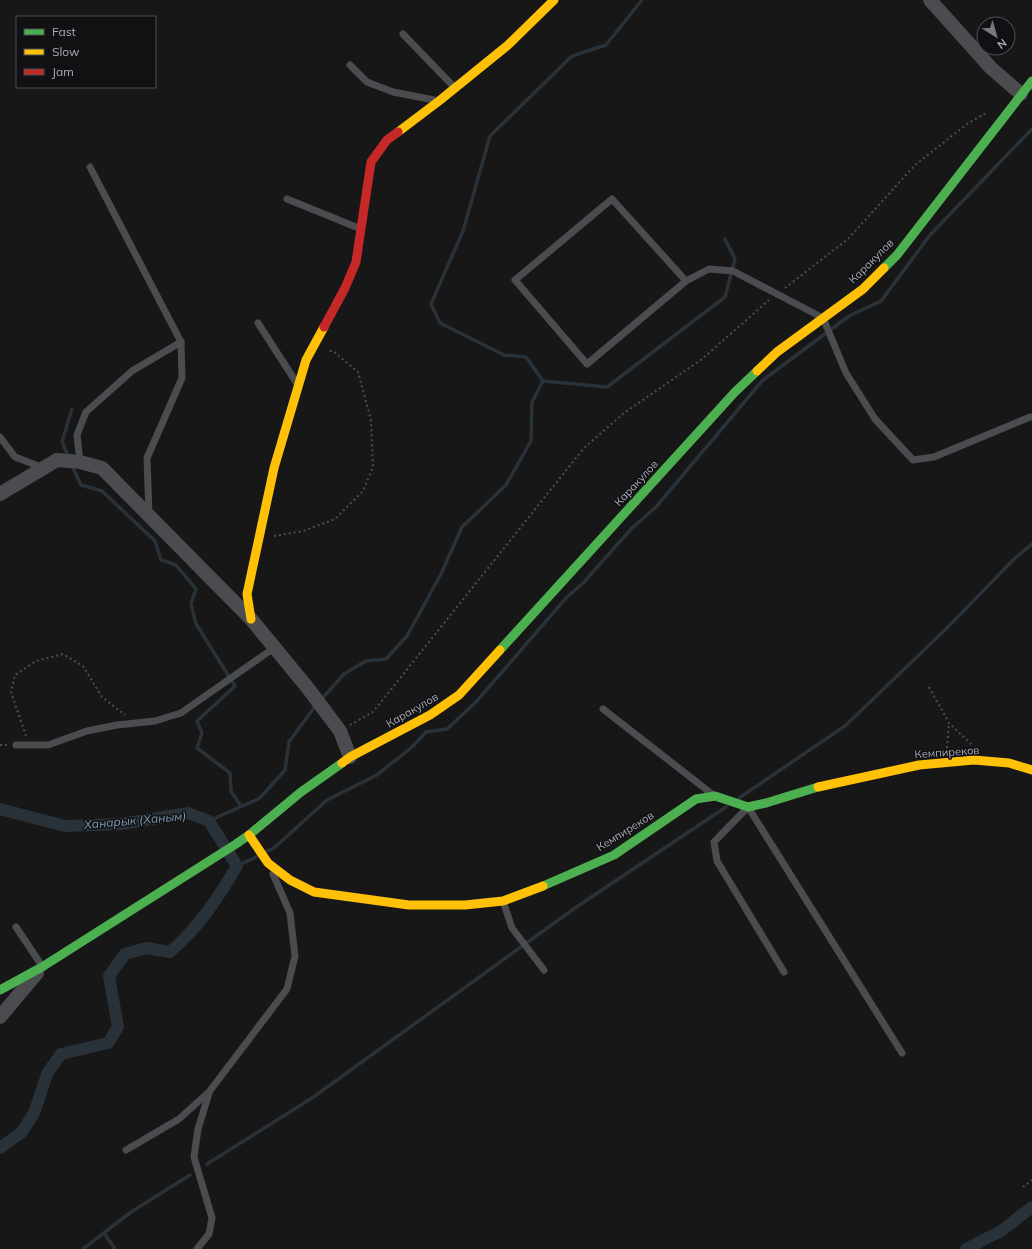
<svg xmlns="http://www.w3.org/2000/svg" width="1032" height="1249" font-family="Mulish,sans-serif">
<rect width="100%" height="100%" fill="#171717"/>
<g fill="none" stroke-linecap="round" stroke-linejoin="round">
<!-- stream -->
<g stroke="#2a3239" stroke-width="3.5">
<path d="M543 381 526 357 504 355 440 323 431 304 463 231 490 136 572 56 606 45 642 0"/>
<path d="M69 458 62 442 72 409"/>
<path d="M72 466 81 485 102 491 155 541 161 560 176 565 196 589 191 604 196 624 235 686 197 721 202 733 197 748 230 773 231 791 241 806"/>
<path d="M320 701 344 674 366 661 386 659 407 636 441 574 462 527 506 485 531 441 532 402 543 381 607 387 725 297 735 259 725 239"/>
<path d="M739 798 845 726 948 627 1015 558 1032 544"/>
<path d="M209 821 260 798 285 770 289 742 316 705"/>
<path d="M267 851 274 848 327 800 377 775 412 747 426 732 447 729 476 702 567 597 583 583 632 528 656 507 763 380 849 316 881 301 930 235 1032 129"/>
<path d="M237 866 256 857"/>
<path d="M207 1164 312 1098 575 908 726 807"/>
<path d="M104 1233 115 1249"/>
<path d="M83 1249 131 1212 190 1175"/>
</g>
<!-- canal -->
<g stroke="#2a3239" stroke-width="12">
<path d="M0 809 65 826 121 824 188 813 209 821 237 866C218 898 199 927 170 952L146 948 125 954 109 976 118 1027 108 1043 61 1054 48 1072 34 1113 22 1132 0 1148"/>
<path d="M966 1249 1001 1231 1032 1207"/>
</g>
<!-- path -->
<g stroke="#4d4e52" stroke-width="2" stroke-dasharray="2 3" stroke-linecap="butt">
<path d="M785 288 848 239 915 165 967 124 988 112"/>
<path d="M274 536 303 531 335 519 363 491 373 467 371 420 358 372 333 351H328"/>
<path d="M929 687 949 723 972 745"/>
<path d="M350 725 373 712 584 448 624 413 702 359 769 300"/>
<path d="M26 736 11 692 15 675 36 661 63 654 83 666 102 697 125 715"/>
<path d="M0 745H9"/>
<path d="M947 748 949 723"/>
<path d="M1023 1187 1032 1180"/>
</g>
<!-- lane -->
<g stroke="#4b4c50" stroke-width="7">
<path d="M403 34 455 88"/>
<path d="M350 65 367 82 393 92 434 100"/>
<path d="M287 199 361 229"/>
<path d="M686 281 612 199 515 280 587 364 686 281 709 269 733 271 823 318 846 373 875 419 913 460 934 457 1030 417"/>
<path d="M258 323 296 382"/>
<path d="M0 437 15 457 44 468"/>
<path d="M80 462 77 435 86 412 132 371 181 342 90 167"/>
<path d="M149 514 147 458 182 378 181 342"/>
<path d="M603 709 712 794"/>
<path d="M16 745H48L87 731 117 725 155 721 181 713 274 648"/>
<path d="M503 901 512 928 544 970"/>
<path d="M16 927 42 966"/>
<path d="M784 972 717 861 714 842 748 807 902 1053"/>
<path d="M126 1150 179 1119 209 1092 287 989 295 956 290 913 273 874"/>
<path d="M197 1249 209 1234 212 1218 194 1157 198 1129 209 1093"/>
</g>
<!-- street -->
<g stroke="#4b4c50" stroke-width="14">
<path d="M930 0 991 68 1021 94"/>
<path d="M0 494 57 460 80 462 102 468 251 619 307 687 340 731 350 757"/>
<path d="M0 1017 37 973"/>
</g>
<!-- fast -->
<g stroke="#4caf50" stroke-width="9">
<path d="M884 268 897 255 1032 81"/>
<path d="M500 650 735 392 757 371"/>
<path d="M543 886 614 855 696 799 715 796 748 807 766 803 818 787"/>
<path d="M0 990 42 967 236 844 249 835 301 792 342 763"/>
</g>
<!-- slow -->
<g stroke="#ffc107" stroke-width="9">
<path d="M398 132 439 101 508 45 554 0"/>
<path d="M757 371 777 352 863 289 884 268"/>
<path d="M251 619 247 594 274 468 306 360 324 327"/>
<path d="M342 763 350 757 430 715 459 695 500 650"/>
<path d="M818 787 919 765 974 760 1009 763 1032 770"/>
<path d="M249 835 268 863 290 880 314 892 409 905H465L503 901 543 886"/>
</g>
<!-- jam -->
<path stroke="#c62828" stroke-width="9" d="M324 327 345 288 356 262 371 162 387 140 398 132"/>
</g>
<g text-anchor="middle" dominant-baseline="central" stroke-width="3" stroke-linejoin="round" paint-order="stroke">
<!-- street labels -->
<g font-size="11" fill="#a8adb8" stroke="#111113">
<text transform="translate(871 261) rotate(-45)">Каракулов</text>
<text transform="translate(636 483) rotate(-47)">Каракулов</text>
<text transform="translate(412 710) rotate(-30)">Каракулов</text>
<text transform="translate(947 752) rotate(-4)">Кемпиреков</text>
<text transform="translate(625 831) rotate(-32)">Кемпиреков</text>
</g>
<!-- water labels -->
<g font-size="12" font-style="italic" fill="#7f9bb3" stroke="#111113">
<text transform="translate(135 820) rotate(-5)">Ханарык (Ханым)</text>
</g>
</g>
<!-- legend -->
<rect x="16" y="16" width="140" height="72" fill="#111113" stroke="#4d4f55"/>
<rect x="24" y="29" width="20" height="6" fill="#4caf50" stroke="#4d4f55"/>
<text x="52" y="36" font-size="12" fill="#a8adb8">Fast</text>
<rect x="24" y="49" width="20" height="6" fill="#ffc107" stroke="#4d4f55"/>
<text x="52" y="56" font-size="12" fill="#a8adb8">Slow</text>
<rect x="24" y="69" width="20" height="6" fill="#c62828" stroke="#4d4f55"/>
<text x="52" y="76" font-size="12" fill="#a8adb8">Jam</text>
<!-- north arrow -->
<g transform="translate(996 36) rotate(143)"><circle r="19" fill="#111113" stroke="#4d4f55"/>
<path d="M0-3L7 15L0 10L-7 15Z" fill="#757880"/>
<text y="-6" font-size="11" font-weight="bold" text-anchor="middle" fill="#a8adb8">N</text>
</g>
</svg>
